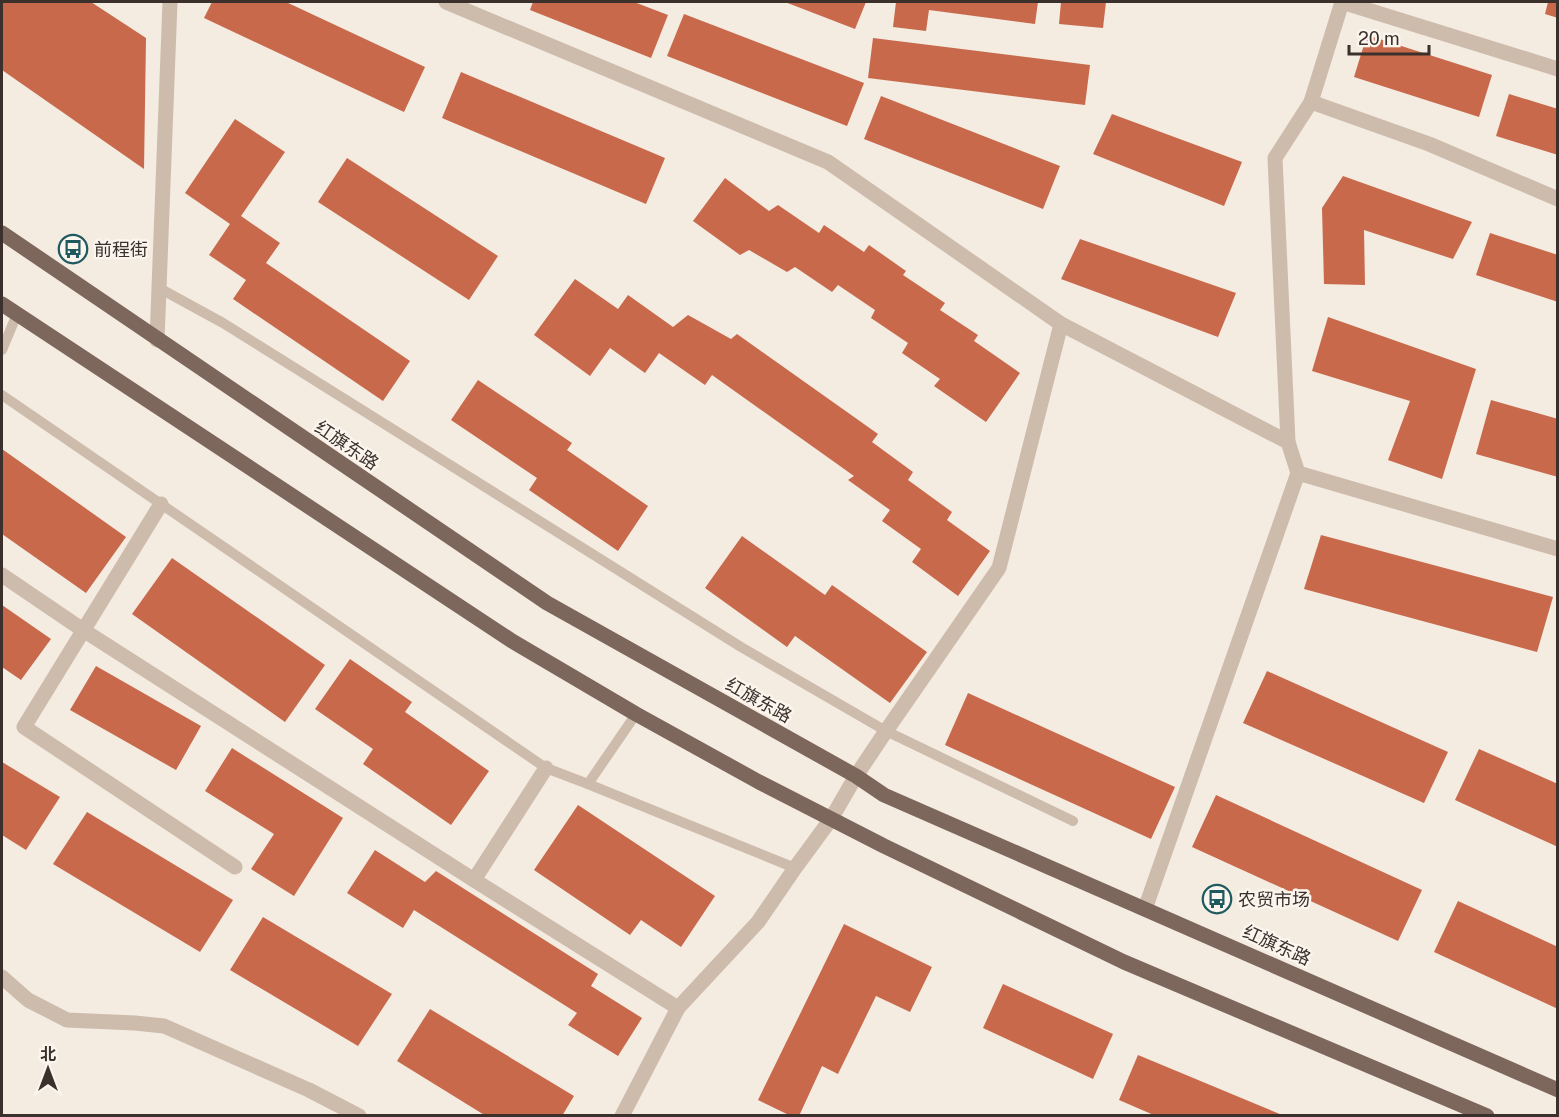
<svg xmlns="http://www.w3.org/2000/svg" width="1559" height="1117" font-family="'Public Sans','Noto Sans SC',sans-serif">
<rect width="100%" height="100%" fill="#f4ebe1"/>
<!-- building -->
<g fill="#c8694b">
<path d="M2 2H91L146 38 144 169 2 70Z"/>
<path d="M212 2H286L425 67 404 112 204 18Z"/>
<path d="M533 2H634L668 15 651 58 530 10Z"/>
<path d="M785 2H866L855 29Z"/>
<path d="M896 2H1038L1035 24 929 10 926 31 893 27Z"/>
<path d="M1061 2H1106L1103 28 1059 24Z"/>
<path d="M1548 2H1558V18L1545 14Z"/>
<path d="M684 14 864 83 847 126 667 56Z"/>
<path d="M1367 35 1492 75 1479 117 1354 77Z"/>
<path d="M873 38 1090 65 1085 105 868 78Z"/>
<path d="M461 72 665 158 646 204 442 118Z"/>
<path d="M1509 94 1558 109V155L1496 136Z"/>
<path d="M881 96 1060 166 1043 209 864 139Z"/>
<path d="M1112 114 1242 162 1224 206 1093 154Z"/>
<path d="M235 119 285 152 241 216 280 243 266 263 410 361 383 401 233 299 246 280 209 255 230 224 185 193Z"/>
<path d="M347 158 498 256 469 300 318 202Z"/>
<path d="M1343 176 1472 222 1453 259 1364 230 1365 285 1324 284 1322 208Z"/>
<path d="M725 178 769 211 778 205 819 233 824 225 864 252 869 245 906 271 903 275 945 303 940 310 978 335 974 341 1020 373 986 422 934 386 940 379 902 353 908 343 871 318 875 310 838 285 832 292 795 267 787 272 749 250 740 255 693 221Z"/>
<path d="M1490 233 1558 255V302L1476 275Z"/>
<path d="M1080 239 1236 293 1218 337 1061 279Z"/>
<path d="M575 279 618 309 628 295 673 327 688 315 731 339 737 334 878 434 872 442 913 472 908 480 952 512 947 520 990 551 958 596 912 562 921 549 882 521 890 510 848 480 854 476 712 375 705 385 659 353 645 373 610 348 590 376 534 335Z"/>
<path d="M1328 317 1476 369 1442 479 1388 460 1410 401 1312 371Z"/>
<path d="M478 380 572 443 567 450 648 506 618 551 529 490 537 478 451 420Z"/>
<path d="M1491 400 1558 419V477L1476 454Z"/>
<path d="M2 449 126 537 86 593 2 534Z"/>
<path d="M1321 535 1553 597 1537 652 1304 589Z"/>
<path d="M742 536 825 595 832 585 927 652 890 703 795 636 787 647 705 588Z"/>
<path d="M172 558 325 665 285 722 132 614Z"/>
<path d="M2 605 51 639 21 680 2 667Z"/>
<path d="M350 659 412 702 405 712 489 771 451 825 363 764 373 749 315 709Z"/>
<path d="M96 666 201 726 176 770 70 710Z"/>
<path d="M1267 671 1448 752 1424 803 1243 723Z"/>
<path d="M968 693 1175 787 1151 839 945 745Z"/>
<path d="M232 748 343 818 294 896 251 869 274 834 205 791Z"/>
<path d="M1479 749 1558 784V847L1455 800Z"/>
<path d="M2 762 60 797 26 850 2 835Z"/>
<path d="M1216 795 1422 890 1398 941 1192 847Z"/>
<path d="M578 805 715 896 681 947 641 920 630 935 534 870Z"/>
<path d="M87 812 233 900 200 952 53 864Z"/>
<path d="M375 850 425 882 436 871 598 974 591 986 642 1018 618 1056 568 1025 577 1013 414 910 403 928 347 893Z"/>
<path d="M1458 901 1558 947V1009L1434 952Z"/>
<path d="M263 917 392 994 358 1046 230 970Z"/>
<path d="M844 924 932 967 910 1012 876 996 838 1074 822 1066 799 1116H791L758 1100Z"/>
<path d="M1003 984 1113 1034 1093 1079 983 1028Z"/>
<path d="M430 1009 574 1096 562 1116H486L397 1061Z"/>
<path d="M1138 1055 1282 1115V1116H1156L1119 1100Z"/>
</g>
<g fill="none" stroke-linecap="round" stroke-linejoin="round">
<!-- service -->
<g stroke="#cdbbac" stroke-width="10">
<path d="M159 288 223 323 741 647 886 731 1073 821"/>
<path d="M2 350 17 314"/>
<path d="M2 395 546 768 588 784"/>
<path d="M636 714 588 784 795 868"/>
</g>
<!-- minor -->
<g stroke="#cdbbac" stroke-width="15">
<path d="M446 2 828 162 1061 324 1288 442 1298 473 1558 549"/>
<path d="M1311 102 1429 144 1558 199"/>
<path d="M157 340 170 2"/>
<path d="M1288 442 1275 158 1311 102 1342 2 1558 69"/>
<path d="M161 504 24 727 235 867"/>
<path d="M2 575 83 630 474 880 678 1008"/>
<path d="M474 880 546 768"/>
<path d="M1145 909 1298 473"/>
<path d="M2 977 28 1000 67 1020 135 1023 164 1026 309 1090 359 1116"/>
<path d="M622 1116 678 1008 758 922 795 868 831 819 856 776 886 731 999 568 1061 324"/>
</g>
<!-- primary -->
<g stroke="#7d675c" stroke-width="15">
<path d="M2 233 547 603 856 776 884 795 1558 1090"/>
<path d="M2 304 512 641 636 714 759 782 884 846 1124 962 1487 1116"/>
</g>
</g>
<!-- icons -->
<defs>
<g id="bus-ring" transform="scale(1.5)"><circle r="9.5" fill="#fbf5ee" stroke="#1f5a5e" stroke-width="1.5"/><path d="M-5-6H5V4H4V6H2V4H-2V6H-4V4H-5ZM-3.5-4V0h7V-4ZM-3.5 1.2v1.5H-2V1.2ZM2 1.2v1.5H3.5V1.2Z" fill="#1f5a5e"/></g>
</defs>
<g fill-rule="evenodd">
<use href="#bus-ring" x="73" y="249"/>
<use href="#bus-ring" x="1217" y="899"/>
</g>
<g text-anchor="middle" dominant-baseline="central" stroke-width="5" stroke-linejoin="round" paint-order="stroke">
<!-- poi labels -->
<g font-size="18" fill="#3b302b" stroke="#fbf5ee" text-anchor="start">
<text x="94" y="249">前程街</text>
<text x="1238" y="899">农贸市场</text>
</g>
<!-- street labels -->
<g font-size="18" fill="#3b302b" stroke="#fbf5ee">
<text transform="translate(347 445) rotate(34)">红旗东路</text>
<text transform="translate(759 700) rotate(29)">红旗东路</text>
<text transform="translate(1277 945) rotate(24)">红旗东路</text>
</g>
</g>
<!-- border -->
<rect width="1559" height="1117" fill="none" stroke="#3b302b" stroke-width="6"/>
<!-- north arrow -->
<g transform="translate(48 1069)" stroke="#fbf5ee" stroke-width="4.5" paint-order="stroke">
<path d="M0-4.5L10 22L0 15L-10 22Z" fill="#3b302b"/>
<text y="-9" font-size="16" font-weight="bold" text-anchor="middle" fill="#3b302b">北</text>
</g>
<!-- scale -->
<path d="M1349 45v9h80v-9" fill="none" stroke="#3b302b" stroke-width="3"/>
<text x="1358" y="45" font-size="18" fill="#3b302b" stroke="#fbf5ee" stroke-width="4.5" paint-order="stroke">20 m</text>
</svg>
